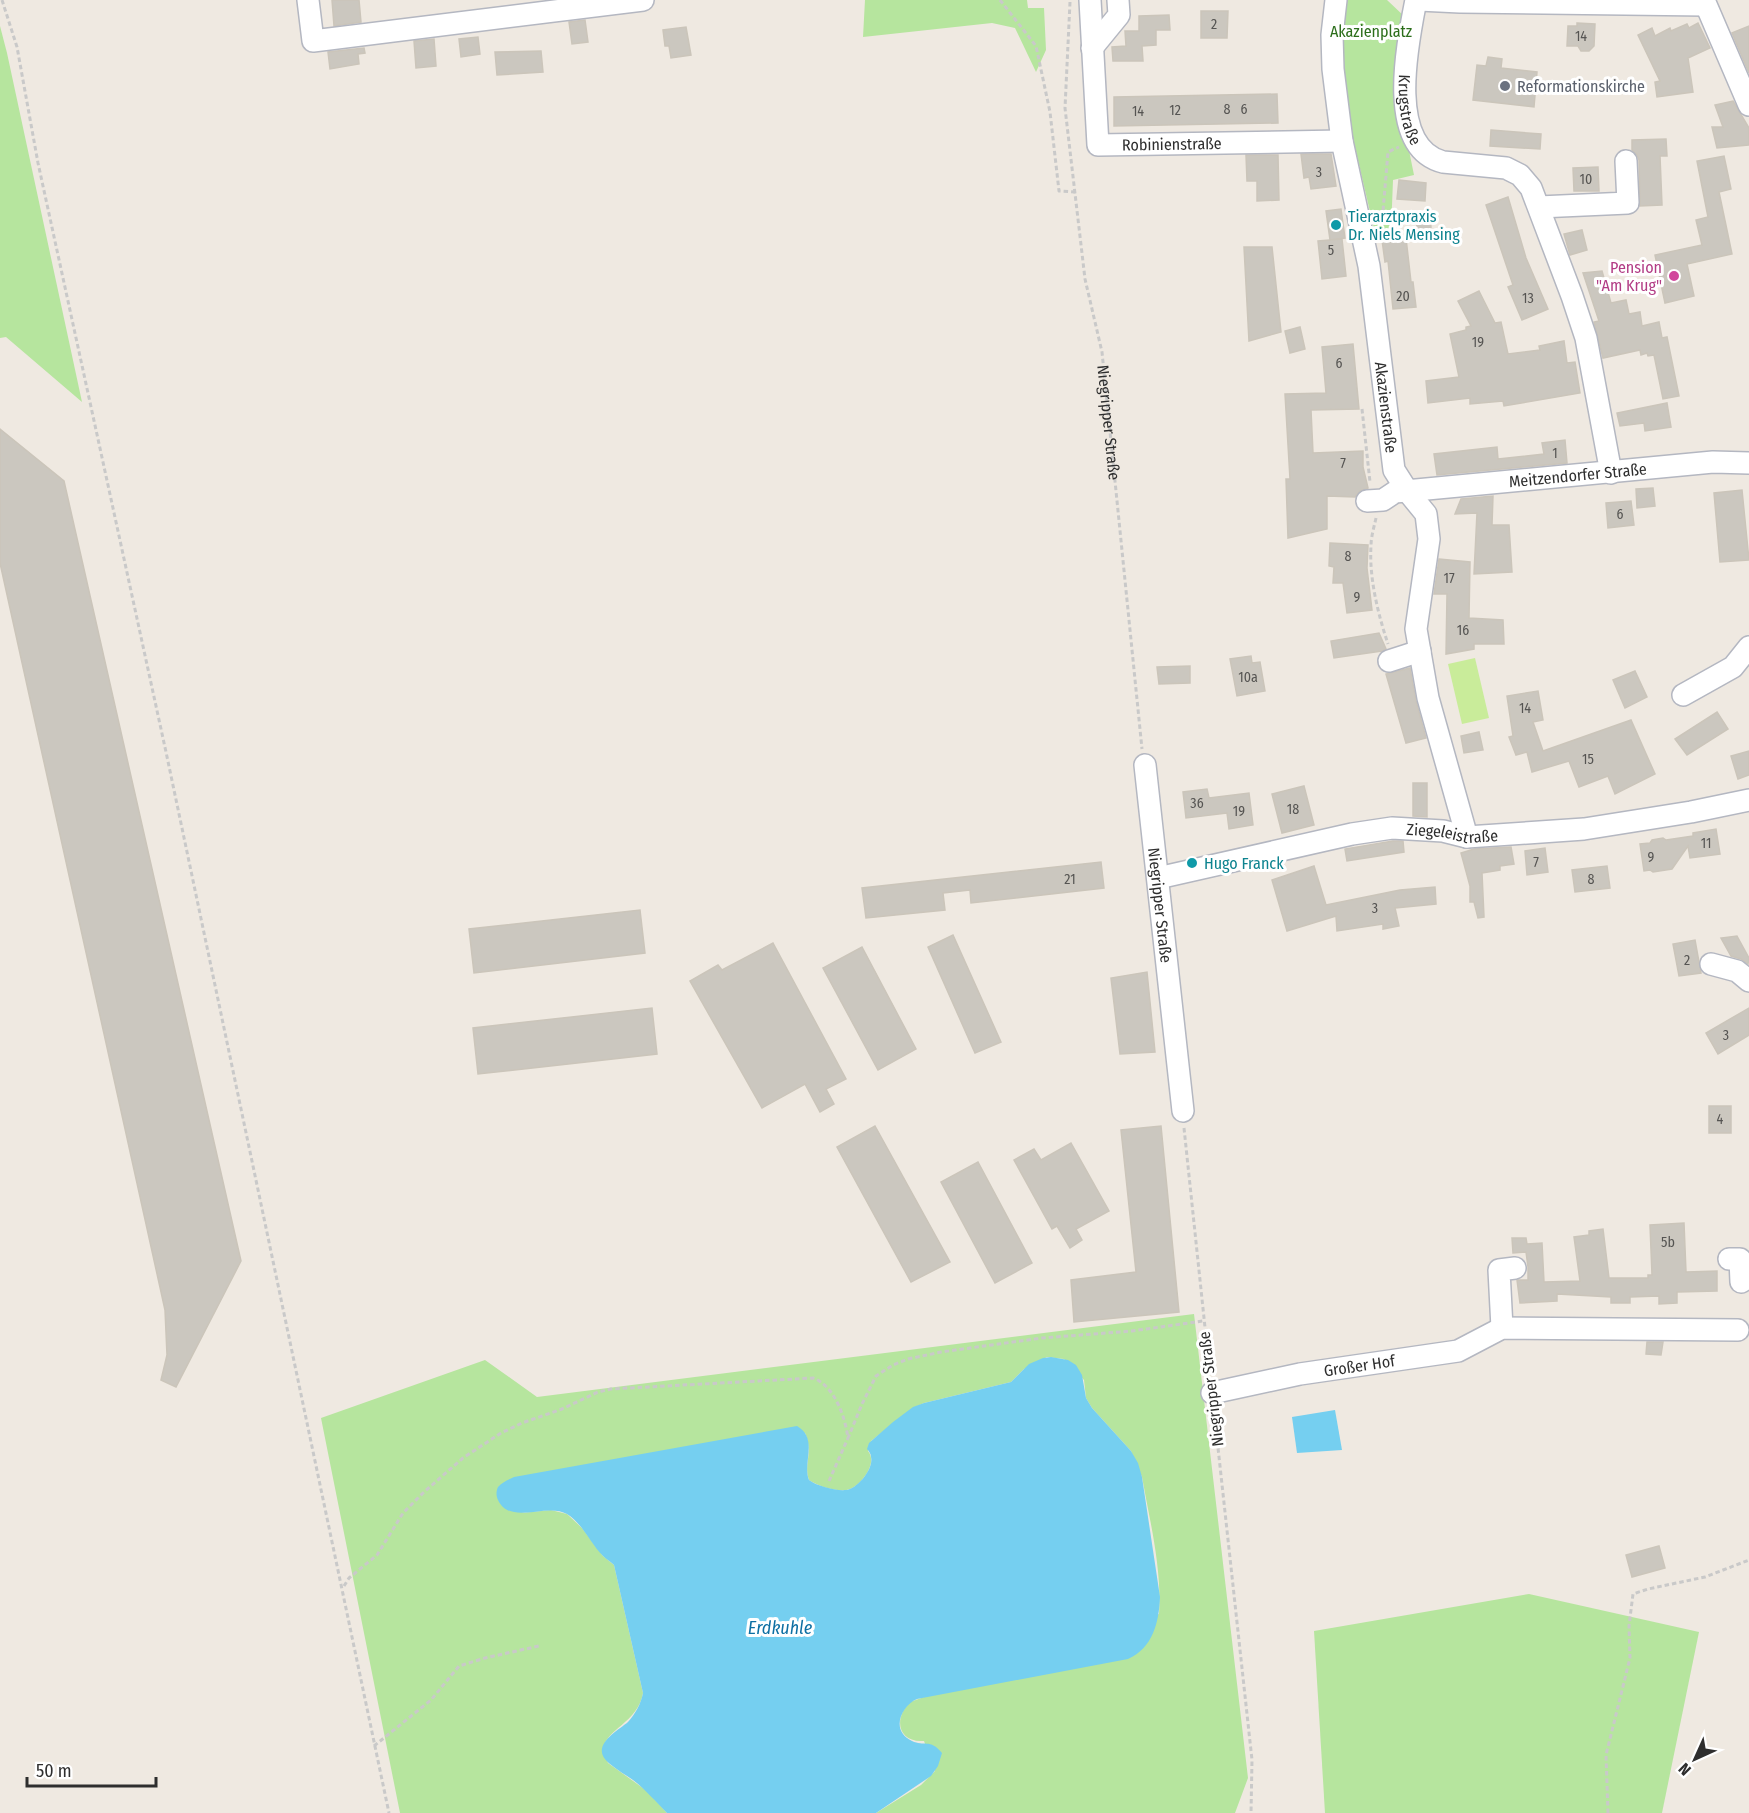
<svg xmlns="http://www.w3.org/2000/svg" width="1749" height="1813" font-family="'Fira Sans Condensed',sans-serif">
<rect width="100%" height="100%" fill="#efe9e1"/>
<!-- green -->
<g fill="#b6e59e">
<path d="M865 0H1027L1028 8H1044L1046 50 1036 72 1015 28 992 23 863 37Z"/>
<path d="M1345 0H1387L1405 17 1398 96 1414 175 1393 180 1391 231 1375 233 1353 139 1340 48Z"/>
<path d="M0 26 7 53 82 402 6 337 0 338Z"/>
<path d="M1194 1314 1248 1778 1235 1813H876L921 1785 935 1771 924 1741C898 1743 893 1719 910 1702L1159 1614C1162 1568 1150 1522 1142 1477L1131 1451 1092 1408 1086 1398 1084 1380 1064 1359 1047 1357 1024 1369 1011 1382 924 1403 913 1408 871 1441 868 1451C878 1463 862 1484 850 1489 839 1493 817 1486 809 1480 803 1464 814 1454 805 1433L521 1513 551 1510 567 1514 582 1528 603 1556 614 1565 643 1693C638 1723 605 1729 603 1750L608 1763 647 1791 667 1813H400L321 1418 485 1360 537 1397Z"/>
<path d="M1529 1594 1699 1632 1662 1813H1325L1314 1631Z"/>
</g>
<!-- pitch -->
<path fill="#c9ec9a" d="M1475 658 1489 718 1462 724 1448 664Z"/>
<!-- water -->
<g fill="#75cff0">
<path d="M1051 1357 1068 1360 1076 1365 1082 1375 1086 1398 1092 1408 1131 1451 1138 1463 1142 1477 1160 1597C1159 1622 1153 1648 1128 1659L917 1699C901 1706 890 1731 912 1741 924 1747 930 1738 942 1753L938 1766 931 1776 876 1813H667C656 1802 646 1790 633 1780 626 1775 617 1770 610 1764 588 1747 616 1732 628 1722 635 1714 641 1704 643 1693L614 1565C610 1561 607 1560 603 1556 590 1543 583 1524 567 1514 547 1502 510 1526 498 1500 496 1496 496 1491 498 1487 502 1482 508 1480 514 1477L797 1426C819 1439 802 1462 809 1480 817 1486 835 1491 846 1490 857 1489 874 1469 871 1457 871 1454 869 1451 867 1449L869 1443 893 1422 913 1407 924 1403 1011 1382 1029 1364 1043 1358Z"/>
<path d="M1335 1410 1342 1450 1297 1453 1292 1417Z"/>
</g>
<!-- building -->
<g fill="#cbc7bf" stroke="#cbc5ba" stroke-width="1.5">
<path d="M332 0H359L361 22 334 26Z"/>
<path d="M1201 11H1228L1227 38H1201Z"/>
<path d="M1169 15 1170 30H1156V45L1142 46 1143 61H1113L1112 47 1126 46 1125 31H1139V16Z"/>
<path d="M585 20 588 42 572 44 569 22Z"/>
<path d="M1577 23 1595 24 1594 46 1589 51H1581L1578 46H1567L1568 26H1577Z"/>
<path d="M1698 23 1710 48 1688 58 1693 92 1657 97 1655 82 1660 81 1638 35 1652 28 1655 36 1670 28 1671 31 1687 24 1689 28Z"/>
<path d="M1749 26V73L1732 33Z"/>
<path d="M686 27 691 55 671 58 669 46H665L663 30Z"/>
<path d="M478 37 480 54 461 57 459 39Z"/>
<path d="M434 39 436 66 416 68 414 41Z"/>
<path d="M364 48 365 53 358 54 359 64 330 69 328 52Z"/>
<path d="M541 51 543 72 497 75 495 52Z"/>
<path d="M1488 57 1502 59 1501 68 1537 72 1534 107 1473 100 1477 65 1486 66Z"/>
<path d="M1277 94 1278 123 1114 126V97Z"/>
<path d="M1733 101 1749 128V145L1717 148 1712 127H1723L1715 105Z"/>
<path d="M1491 130 1541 134 1540 149 1490 146Z"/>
<path d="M1666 139 1667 156H1660L1662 205 1640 206 1639 160 1637 155 1632 150V140Z"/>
<path d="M1301 154H1331L1336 186 1311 189 1309 177 1304 178Z"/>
<path d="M1246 155H1278L1279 200 1257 201V181H1247Z"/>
<path d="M1724 156 1731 189 1719 192 1732 254 1687 264 1694 296 1665 303 1655 255 1702 245 1696 220 1708 217 1697 161Z"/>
<path d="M1598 167 1599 191H1574L1573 168Z"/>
<path d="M1399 180 1426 183 1425 201 1397 199Z"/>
<path d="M1508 197 1526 258 1548 309 1522 320 1508 287 1513 285 1486 205Z"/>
<path d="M1341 209 1345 238 1330 240 1326 211Z"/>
<path d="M1430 214 1431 228 1417 229 1416 215Z"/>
<path d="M1582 230 1587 250 1570 255 1564 234Z"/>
<path d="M1406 238 1411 282H1413L1416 307 1393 309 1388 261 1385 262 1382 240Z"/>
<path d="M1342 239 1346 276 1322 279 1318 241Z"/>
<path d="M1244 247H1272L1281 332 1249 341Z"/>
<path d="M1602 271 1611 303 1626 300 1629 314 1640 312 1642 326 1659 322 1662 338 1667 337 1679 396 1663 399 1654 355 1648 356 1647 353 1641 355 1640 350 1603 358 1594 322 1599 321 1583 273Z"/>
<path d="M1479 291 1495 323 1501 322 1508 354 1540 350 1539 346 1564 341 1567 363 1575 362 1580 393 1504 406 1503 401 1470 404V398L1428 403 1426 381 1459 377 1450 334 1466 330V327L1471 326 1458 301Z"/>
<path d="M1300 327 1305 349 1290 353 1285 331Z"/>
<path d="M1353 344 1359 409 1311 410 1313 453 1363 451V467L1368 488 1360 491 1355 497 1327 496V529L1288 538 1286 479H1290L1285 394 1326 393 1322 347Z"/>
<path d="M1667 403 1671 427 1645 431 1644 423 1620 426 1617 413Z"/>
<path d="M0 429 64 481 241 1261 176 1387 161 1380 167 1355 165 1310 0 563Z"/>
<path d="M1565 440 1567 463 1437 475 1434 454 1497 447 1498 459 1544 454 1542 443Z"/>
<path d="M1653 488 1655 506 1637 508 1636 489Z"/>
<path d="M1742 490 1749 560 1720 562 1714 493Z"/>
<path d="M1493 496 1492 525H1509L1512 572 1474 574 1477 513 1455 514 1461 499Z"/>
<path d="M1631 501 1634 525 1608 528 1606 503Z"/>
<path d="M1330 543 1368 545 1367 568 1372 610 1347 613 1343 583H1333L1334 567 1329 566Z"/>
<path d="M1439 559 1470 562 1469 618 1503 620 1504 644H1474V649L1446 654 1447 594H1434Z"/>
<path d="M1379 633 1386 649 1382 651 1334 658 1331 641Z"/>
<path d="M1251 656 1252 663 1260 662 1265 691 1237 696 1230 659Z"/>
<path d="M1190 666V683L1159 684 1157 667Z"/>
<path d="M1410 668 1416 701 1426 738 1406 743 1386 674Z"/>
<path d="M1635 671 1647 697 1625 708 1613 680Z"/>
<path d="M1538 691 1543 720 1533 722 1543 751 1631 720 1655 774 1615 794 1608 776 1579 787 1569 761 1532 772 1527 752 1516 755 1509 737 1513 736 1507 696Z"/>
<path d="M1717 712 1728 729 1687 755 1675 739Z"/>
<path d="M1479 732 1483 750 1464 753 1461 736Z"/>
<path d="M1749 751V775L1738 779 1731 756Z"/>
<path d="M1413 783H1427V817L1413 816Z"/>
<path d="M1304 786 1314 825 1282 833 1272 794Z"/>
<path d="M1207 789 1209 798 1249 793 1253 825 1229 829 1227 813 1186 818 1183 792Z"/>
<path d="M1716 829 1720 854 1690 858 1688 846 1672 869 1653 872 1650 870 1644 871 1640 844 1650 843 1652 840 1663 838 1666 840 1693 836V833Z"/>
<path d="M1393 841H1403L1404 852 1347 861 1345 849Z"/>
<path d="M1511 847 1514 864 1500 866V870L1482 873 1484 917 1478 918 1474 902H1470V886L1461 853 1474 849Z"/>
<path d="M1545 848 1548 872 1527 875 1525 851Z"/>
<path d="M1101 862 1104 888 971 903 970 890 943 893 945 910 866 918 862 888Z"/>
<path d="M1314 866 1326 905 1400 890 1435 887 1436 904 1395 908 1399 926 1383 929V924L1337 931 1336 916 1287 931 1272 880Z"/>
<path d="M1607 866 1610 888 1575 892 1572 870Z"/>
<path d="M640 910 645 953 474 973 469 929Z"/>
<path d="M953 935 1001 1042 975 1053 928 947Z"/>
<path d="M1737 936 1749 958 1748 964 1741 959 1731 956 1721 938Z"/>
<path d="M1695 940 1701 973 1679 976 1673 944Z"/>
<path d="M773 943 846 1079 826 1089 834 1104 820 1112 805 1084 762 1108 690 981 718 965 722 970Z"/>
<path d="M862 947 916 1049 878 1070 823 968Z"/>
<path d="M1147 972 1155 1052 1120 1054 1111 978Z"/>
<path d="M652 1008 657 1054 478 1074 473 1028Z"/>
<path d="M1749 1008V1035L1718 1054 1706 1033Z"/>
<rect x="1709" y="1106" width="22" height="27"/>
<path d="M875 1126 950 1262 911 1282 837 1147Z"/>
<path d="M1161 1126 1179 1312 1074 1322 1071 1280 1136 1272 1121 1130Z"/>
<path d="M1071 1143 1109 1211 1076 1229 1082 1240 1070 1248 1057 1226 1052 1229 1014 1160 1034 1149 1041 1160Z"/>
<path d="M978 1162 1032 1263 995 1283 941 1182Z"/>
<path d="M1684 1223 1686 1272 1717 1271V1291L1677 1292V1303L1659 1304V1296L1630 1297V1303H1611V1297L1557 1294V1301L1520 1303 1517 1280H1528V1267L1526 1252 1513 1253 1512 1238H1526L1527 1244 1542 1243 1544 1282 1580 1281 1574 1237 1589 1235V1231L1603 1229 1609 1278H1648V1275H1652L1650 1225Z"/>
<path d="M1647 1342H1663L1661 1355 1646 1354Z"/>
<path d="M1659 1546 1665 1568 1632 1577 1626 1555Z"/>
</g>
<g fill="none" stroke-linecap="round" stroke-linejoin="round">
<!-- minor casing -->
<g stroke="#b4b7c1" stroke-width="24">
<g id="minor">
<path d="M308 0 313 41 643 0"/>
<path id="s2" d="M1090 0 1098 145 1342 141"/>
<path id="s3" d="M1336 0 1332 35 1333 69 1342 141 1369 266 1394 470 1408 492 1426 514 1429 539 1416 629 1428 698 1467 837"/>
<path id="s4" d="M1416 0C1408 41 1385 147 1443 162L1506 168 1520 175 1531 188 1572 296 1586 338 1611 473"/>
<path d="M1419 0 1460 2 1705 5"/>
<path d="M1704 0 1749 105"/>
<path d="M1092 48 1119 15 1118 0"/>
<path d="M1539 207 1628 203 1626 161"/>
<path id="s5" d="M1367 501 1383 500 1395 492 1713 462 1749 463"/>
<path d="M1389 661 1420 651"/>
<path d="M1683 695 1733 667 1749 647"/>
<path id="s6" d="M1145 765 1183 1111"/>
<path id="s7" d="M1158 878 1352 834 1392 828 1443 831 1467 837 1584 829 1691 812 1749 800"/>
<path d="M1711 964 1737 971 1749 981"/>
<path d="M1729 1259H1740L1741 1282 1749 1277"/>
<path d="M1502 1328 1499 1270 1515 1268"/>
<path id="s8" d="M1212 1393 1300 1374 1458 1351 1502 1328 1738 1330"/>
</g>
</g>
<!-- path -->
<g stroke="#c9c9c9" stroke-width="3" stroke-dasharray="4.5 3" stroke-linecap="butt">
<path d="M2 0 17 47 38 163 166 752 389 1813"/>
<path d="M1000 0 1036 46 1050 112 1059 191 1076 192"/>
<path id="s1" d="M1070 2 1065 108 1085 279 1102 352 1142 749"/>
<path d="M1377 214 1383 211 1388 152 1399 147"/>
<path d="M1362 409 1370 482"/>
<path d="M1376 518C1374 527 1371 537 1371 546 1369 578 1378 614 1388 644"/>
<path d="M1184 1128 1210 1375"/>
<path d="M1214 1411 1252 1760 1251 1813"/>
<path d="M829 1481 848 1438"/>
<path d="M344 1586 349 1578 377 1555 403 1513 424 1492 463 1458 501 1433 522 1423 562 1409 598 1392 611 1389 813 1378C835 1386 845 1417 848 1438L862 1404 876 1376 893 1365 908 1359 941 1352 1042 1338 1132 1331 1203 1321"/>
<path d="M374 1746 431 1700 459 1666 485 1658 539 1646"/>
<path d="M1608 1813 1606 1755 1630 1658 1629 1626 1633 1594 1648 1589 1705 1577 1749 1560"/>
</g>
<!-- minor -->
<use href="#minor" stroke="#fff" stroke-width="21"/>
</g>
<!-- markers -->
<circle fill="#6b7280" stroke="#fff" stroke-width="2" cx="1505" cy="86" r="6"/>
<g fill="#0f9aa8" stroke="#fff" stroke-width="2">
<circle cx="1336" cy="225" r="6"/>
<circle cx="1192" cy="863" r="6"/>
</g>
<circle fill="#d1479c" stroke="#fff" stroke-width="2" cx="1674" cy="276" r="6"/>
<g text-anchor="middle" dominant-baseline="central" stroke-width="6" stroke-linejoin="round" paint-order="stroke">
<!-- number labels -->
<g font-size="14" fill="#555452">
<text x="1214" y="24">2</text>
<text x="1581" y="36">14</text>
<text x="1227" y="109">8</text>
<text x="1244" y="109">6</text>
<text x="1175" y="110">12</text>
<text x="1138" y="111">14</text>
<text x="1319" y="172">3</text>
<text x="1586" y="179">10</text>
<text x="1331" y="250">5</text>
<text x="1403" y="296">20</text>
<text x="1528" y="298">13</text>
<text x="1478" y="342">19</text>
<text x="1339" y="363">6</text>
<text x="1555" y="453">1</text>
<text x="1343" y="463">7</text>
<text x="1620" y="514">6</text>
<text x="1348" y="556">8</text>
<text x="1449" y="578">17</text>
<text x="1357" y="597">9</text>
<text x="1463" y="630">16</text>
<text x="1248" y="677">10a</text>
<text x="1525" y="708">14</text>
<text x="1588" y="759">15</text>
<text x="1197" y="803">36</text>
<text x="1293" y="809">18</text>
<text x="1239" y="811">19</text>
<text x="1706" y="843">11</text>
<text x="1651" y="857">9</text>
<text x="1536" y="862">7</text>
<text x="1070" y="879">21</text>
<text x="1591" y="879">8</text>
<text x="1375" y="908">3</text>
<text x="1687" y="960">2</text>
<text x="1726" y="1035">3</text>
<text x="1720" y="1119">4</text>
<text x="1668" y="1242">5b</text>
</g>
<!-- park labels -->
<g font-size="16" fill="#2c6e1b" stroke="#fff">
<text x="1371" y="31">Akazienplatz</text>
</g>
<!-- worship labels -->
<g font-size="16" fill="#5b616d" stroke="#fff" text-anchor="start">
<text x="1517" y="86">Reformationskirche</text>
</g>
<!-- street labels -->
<g font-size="16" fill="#2e2e2e" stroke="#fff">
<text stroke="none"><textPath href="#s4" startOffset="111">Krugstraße</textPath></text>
<text stroke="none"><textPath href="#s2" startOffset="219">Robinienstraße</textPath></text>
<text stroke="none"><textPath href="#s3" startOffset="412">Akazienstraße</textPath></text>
<text stroke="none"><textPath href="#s1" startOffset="424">Niegripper Straße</textPath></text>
<text stroke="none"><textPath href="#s5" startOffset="214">Meitzendorfer Straße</textPath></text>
<text stroke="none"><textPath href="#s7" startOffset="300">Ziegeleistraße</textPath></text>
<text stroke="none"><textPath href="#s6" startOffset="141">Niegripper Straße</textPath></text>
<text stroke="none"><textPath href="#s8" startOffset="150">Großer Hof</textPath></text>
<text transform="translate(1211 1389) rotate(-97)">Niegripper Straße</text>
</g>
<!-- culture labels -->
<g font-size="16" fill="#0d838f" stroke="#fff" text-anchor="start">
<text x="1348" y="216">Tierarztpraxis<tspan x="1348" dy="18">Dr. Niels Mensing</tspan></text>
<text x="1204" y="863">Hugo Franck</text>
</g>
<!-- hotel labels -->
<g font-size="16" fill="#b23c85" stroke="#fff" text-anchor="end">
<text x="1662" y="267">Pension<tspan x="1662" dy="18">"Am Krug"</tspan></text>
</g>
<!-- water labels -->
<g font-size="18" font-style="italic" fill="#0d6fa3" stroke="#fff">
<text x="780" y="1628">Erdkuhle</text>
</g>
</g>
<!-- north arrow -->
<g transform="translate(1695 1759) rotate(225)" stroke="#ffffff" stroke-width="4.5" paint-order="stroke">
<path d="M0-4.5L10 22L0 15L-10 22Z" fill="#2e2e2e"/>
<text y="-9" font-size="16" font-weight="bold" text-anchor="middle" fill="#2e2e2e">N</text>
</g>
<!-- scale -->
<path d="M27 1777v9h129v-9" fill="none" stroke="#2e2e2e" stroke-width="3"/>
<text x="36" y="1777" font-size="18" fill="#2e2e2e" stroke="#ffffff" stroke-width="4.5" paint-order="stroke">50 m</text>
</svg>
